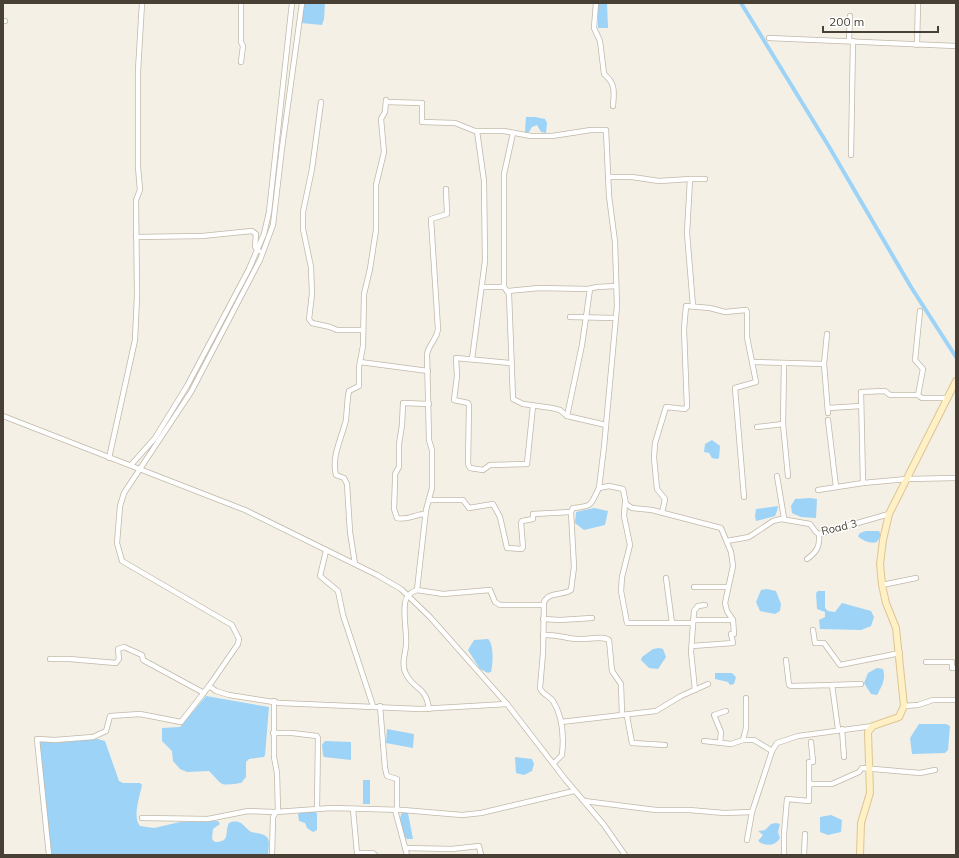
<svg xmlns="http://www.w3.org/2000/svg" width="959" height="858" font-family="Mulish,sans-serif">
<rect width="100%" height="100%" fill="#f4f0e6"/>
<!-- water -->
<g fill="#9cd3f7">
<path d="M303 3H325L324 19 322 25 301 23Z"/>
<path d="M598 3H607L608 28H598Z"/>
<path d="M526 117H535L545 119 547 123 546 133 541 132 537 125 532 127 529 132H525Z"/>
<path d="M712 440 720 446 719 458 717 459 712 458 709 453 704 452 705 444Z"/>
<path d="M810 498 817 499 816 518 801 517 792 513 791 506 795 499Z"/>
<path d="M778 506 777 511 775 516 756 521 755 516 756 509Z"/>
<path d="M594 508 608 511 605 525 584 530 575 523 576 512Z"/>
<path d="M866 531H879L881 535 877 542C872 544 862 541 858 536L860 533Z"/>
<path d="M767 589 776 591 781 604 780 611 775 614 760 611 756 602 761 590Z"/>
<path d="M818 591H825V608L828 611 835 612 842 603 871 611 874 617 871 626 861 630 820 629 819 620 825 617V612L817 609 816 593Z"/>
<path d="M488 639C494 644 493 664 491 672L488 673 480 669 468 650 474 640Z"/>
<path d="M659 648 663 649 666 657 658 669 649 668 641 660 642 657 653 649Z"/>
<path d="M877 668 883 669C886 679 882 686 877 695L871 694 864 683 868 673Z"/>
<path d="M715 673H732L736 677 734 684 730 685 728 682 715 679Z"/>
<path d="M206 696 269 707 265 755 264 757 249 759 246 762V777L241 783C218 786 224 786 209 771L187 772 180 769 173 761 172 751 162 741V728L180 727Z"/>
<path d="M919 724H946L950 726 948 750 945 753 912 754 910 738Z"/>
<path d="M387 729 414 734 413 748 386 743Z"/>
<path d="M39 739 52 743 98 739 105 741 119 781 123 783H140L142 785C140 796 132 817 140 826L154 828 180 822 218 821 220 824 213 829 212 839 215 842C231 842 224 833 229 823 241 818 243 826 251 832 270 835 270 836 268 855H52L49 842Z"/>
<path d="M325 741 351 742V760L324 757 323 755 322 745Z"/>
<path d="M515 757 532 759 534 764 532 771 524 775 516 773Z"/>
<rect x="363" y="780" width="7" height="24"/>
<path d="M313 811 317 813V830L313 832 307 828 305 823 299 821 298 814 301 812Z"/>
<path d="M402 812 408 813 413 839H407L404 836 399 821Z"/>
<path d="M831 815 842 820 841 832 828 835 820 832V817Z"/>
<path d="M776 823 780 824 778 832 780 838C775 846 766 847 758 841L763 835 758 831 765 830 771 824Z"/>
</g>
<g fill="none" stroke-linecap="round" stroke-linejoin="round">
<!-- canal -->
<path stroke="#9cd3f7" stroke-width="4" d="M741 3 828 145 911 287 956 357"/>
<!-- street casing -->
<g stroke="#c1b8a7" stroke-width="6">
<g id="street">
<path d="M241 3V42L243 46 241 62"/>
<path d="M596 3 594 28 600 41 604 74C616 84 614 92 613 106"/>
<path d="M3 21H5"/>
<path d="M769 38 956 46"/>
<path d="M849 41 850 16"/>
<path d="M917 45 918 3"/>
<path d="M321 102 312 169 303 212V229L311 267 312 294 309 319 312 323 330 327 337 330H363"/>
<path d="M386 102 422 103V122L455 123 475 131H504L531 136H552L591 130H606L609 196 615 242 617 306 604 447 599 488"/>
<path d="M513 133 504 174V287L509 294 513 399 523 404 552 408 560 410 567 416 606 425"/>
<path d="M851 155 853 41"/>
<path d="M608 177H632L659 181 690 179"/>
<path d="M136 237 202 236 252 231 256 234 255 247 259 251"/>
<path d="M482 287H504"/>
<path d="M507 291 539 288 588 289 597 287 616 286"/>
<path d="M693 306 687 233 690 179H705"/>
<path d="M570 317 616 318"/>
<path d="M827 334 824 364 828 413"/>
<path d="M472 359 485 261 484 181 477 131"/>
<path d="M360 362 428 371"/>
<path d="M752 362 824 364"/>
<path d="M511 363 456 358 457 376 454 400 468 403 469 405 468 464 470 468 483 470 490 465 527 464 533 406"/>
<path d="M784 363 783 424 788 476"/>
<path d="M918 395 923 369 915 360 920 311"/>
<path d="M828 408 861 406"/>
<path d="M3 416 245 510 377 575 401 589 430 617 507 704 565 779 604 825 625 855"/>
<path d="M567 416 582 345 590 289"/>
<path d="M828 420 836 487"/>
<path d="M757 427 783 424"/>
<path d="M109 458 135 340 137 296 136 200 140 190 138 167V71L142 3"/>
<path d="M131 465 155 438 187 386 249 269 264 234 269 212 292 3"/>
<path d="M777 476 784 518"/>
<path d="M863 483 861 392 885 391 890 395H918L922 398H947"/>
<path d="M818 490 863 483 907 479 956 478"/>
<path d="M430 500H463L469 508 493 504 500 517 507 548 522 549 523 547 521 523 522 521 533 519V514L571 512"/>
<path d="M625 502 624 516 630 545 622 577 621 591 627 623H693"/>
<path d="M662 513 665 499 657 489 654 458 655 443 666 407 685 409 687 407 684 329 686 306 710 308 725 312 746 310 747 312V337L756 382 735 388 744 497"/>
<path d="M425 514C416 514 406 521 397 518L394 509 395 481V474L399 467V444L402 425 403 403 429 404"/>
<path d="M727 541 749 537 773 521 781 519 810 524 816 532 819 534 889 514"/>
<path d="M326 551 320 576 338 591 343 615 373 706"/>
<path d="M807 559C817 552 820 546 819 534"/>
<path d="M355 564 350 532 347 484 344 478 336 475C331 457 342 437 346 420 347 410 347 400 349 391L359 386V367L363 346 364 294 370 269 376 230V185L384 152 381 119 385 112 386 100"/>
<path d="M666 578 672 623"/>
<path d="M882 585 916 578"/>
<path d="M694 587H728"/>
<path d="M417 590 426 510 432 488V450L429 440 427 354C429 344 437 339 438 329L431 219 447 214 446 189"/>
<path d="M543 619 560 620 592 618"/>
<path d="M693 620H733"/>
<path d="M813 630 815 643H824L840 665 900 653"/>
<path d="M543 635C558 634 566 639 578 639 587 640 602 635 609 640L612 671 621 684 622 715"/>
<path d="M50 659H69L116 663 119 659 118 649 124 647 142 655 143 660 204 693"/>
<path d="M786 660 789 685 791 686 832 685 838 729"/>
<path d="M926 662H952V668H956"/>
<path d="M832 685 861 684"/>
<path d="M209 686 216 691 229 695 280 703 420 709 507 704"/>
<path d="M695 690 691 652 694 611 698 606 705 605"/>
<path d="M274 701V757L277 773 278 811"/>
<path d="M380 706 385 768 387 776 397 779V810"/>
<path d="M904 706 918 705 933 700H956"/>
<path d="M429 709C426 686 414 690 406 674 401 665 405 655 406 646 407 632 403 617 405 603 406 596 411 592 417 590L443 594 490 590 495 602 500 605H544"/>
<path d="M627 716 632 743 665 745"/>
<path d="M561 722 656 711 681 696 708 684"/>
<path d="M842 729 844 757"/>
<path d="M273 733H292L317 736 318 738 317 809"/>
<path d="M743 740 746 728V698"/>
<path d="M704 741 731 744 743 740H754L772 751"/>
<path d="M720 743 721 732 714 715 726 711"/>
<path d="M554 763 562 755C564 737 563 717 553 701 549 696 542 694 540 688L543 653 544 602C549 591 563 596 571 590L574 567 571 512 573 508C594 506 590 505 599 488L609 486 623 489 626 504 632 508 652 510 721 528 731 552 733 566 725 603 727 611 733 620 734 634H731L733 643 692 646"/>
<path d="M809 784H832L859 772 862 768 920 773 935 770"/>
<path d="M584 801 656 810H689L724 813 752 812"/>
<path d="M353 809 357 853H373L375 855"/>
<path d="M395 810 407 855"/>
<path d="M142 818 208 819 248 811 276 812 332 808 403 810 462 815 481 813 574 791"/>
<path d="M747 840 752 812 772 751 777 743 798 736 873 726"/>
<path d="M405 848 452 849 479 846 481 855"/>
<path d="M49 855 37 739 55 740 93 737 106 731 110 716 140 714 181 722 209 686 238 644 239 639 232 625 122 561 117 543 120 506 124 493 191 392 260 260 273 225 282 148 302 3"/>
<path d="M272 855 273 817 276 812"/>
<path d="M784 855V834L787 799 809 801V762H813L811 742"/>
<path d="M804 855 805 834"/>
</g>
</g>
<!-- secondary casing -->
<g stroke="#dcc793" stroke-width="8">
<path id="secondary" d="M860 855 861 823 870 793 868 732 873 726 899 717 904 706 896 628 886 603 882 585 880 564 883 540 889 514 956 381"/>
</g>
<!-- street -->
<use href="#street" stroke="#fff" stroke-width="4.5"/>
<!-- secondary -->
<use href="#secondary" stroke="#fff0c5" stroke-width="6"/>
</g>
<g text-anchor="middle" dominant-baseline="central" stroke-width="3" stroke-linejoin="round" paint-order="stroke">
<!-- street labels -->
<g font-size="11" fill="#484034" stroke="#fff">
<text transform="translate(839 527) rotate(-13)">Road 3</text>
</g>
</g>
<!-- border -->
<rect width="959" height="858" fill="none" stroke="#484034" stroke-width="8"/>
<!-- scale -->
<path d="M823 26v6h115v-6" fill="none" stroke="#484034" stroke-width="2"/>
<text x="829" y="26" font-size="12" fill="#484034" stroke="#ffffff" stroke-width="3" paint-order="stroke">200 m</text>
</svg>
